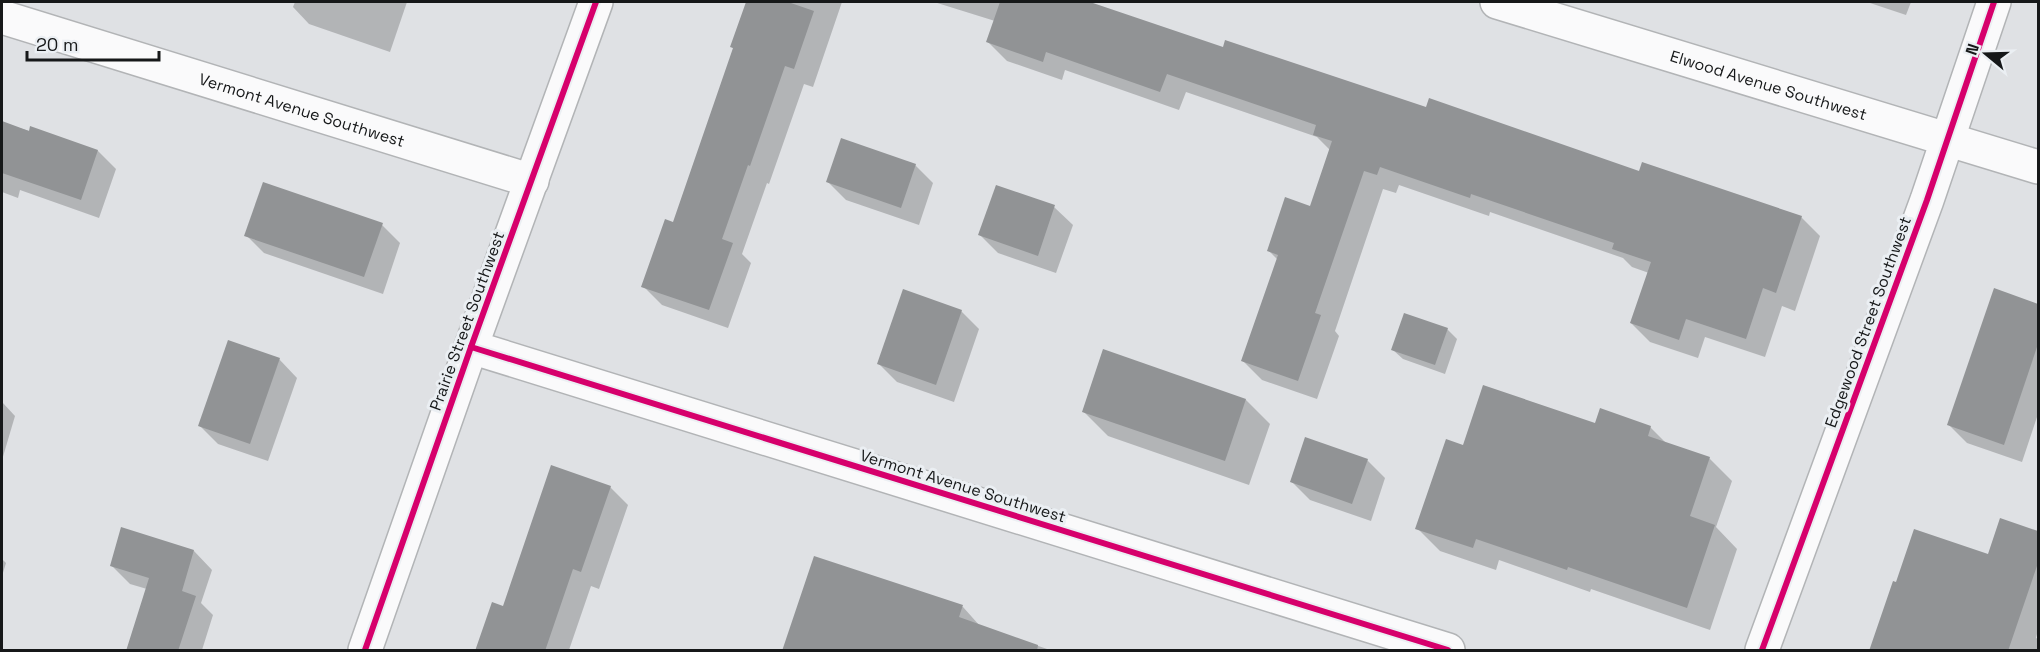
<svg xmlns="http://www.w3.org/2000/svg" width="2040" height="652" font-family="'Space Grotesk',sans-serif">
<rect width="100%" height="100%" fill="#dfe1e4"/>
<!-- shadow -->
<g fill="#0003">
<path d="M295 2H407L390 52 309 24 293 7Z"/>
<path d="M747 2H842L813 87 804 84 769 184 767 183 742 254 751 263 728 328 662 305 643 286 674 224 734 49 732 47Z"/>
<path d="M934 2H1085L1224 49 1640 173 1801 217 1820 236 1795 311 1782 306 1765 357 1705 337 1698 358 1650 342 1631 323 1649 273 1632 267 1623 258 1490 212 1489 216 1399 185 1396 193 1383 189 1335 331 1339 336 1317 399 1262 380 1243 361 1278 260 1269 251 1311 208 1330 150 1317 137 1186 92 1179 110 1065 70 1062 80 1007 61 988 42 995 21Z"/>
<path d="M1867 2H1911L1906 15Z"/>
<path d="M2 123 98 151 116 169 99 218 20 190 18 198 2 192Z"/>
<path d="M915 165 933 183 919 225 846 200 827 181Z"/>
<path d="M1054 207 1073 225 1056 273 998 253 980 235Z"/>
<path d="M382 225 400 243 383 294 264 253 246 235Z"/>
<path d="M1995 290 2038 305V414L2022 462 1967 443 1949 425Z"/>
<path d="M961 311 979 329 954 402 897 382 879 364Z"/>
<path d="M1447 329 1457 339 1445 374 1403 359 1393 350Z"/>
<path d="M279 359 297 378 268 461 218 444 200 426Z"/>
<path d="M1246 400 1270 424 1249 485 1108 436 1084 412Z"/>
<path d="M2 402 15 416 2 460Z"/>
<path d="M1596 425 1650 427 1667 444 1709 458 1732 481 1716 527 1737 549 1710 630 1591 589 1590 592 1499 560 1496 570 1440 551 1417 528 1464 447Z"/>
<path d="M1367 460 1385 478 1371 521 1310 500 1292 482Z"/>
<path d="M610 487 628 505 599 589 591 586 569 650H477L504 608Z"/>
<path d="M2001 520 2038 533V630L2036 638 2038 639V650H1871L1989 556Z"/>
<path d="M194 551 212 570 201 603 213 615 202 650H127L147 589 130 584 111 565Z"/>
<path d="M815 558 963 607 980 626 1050 650H790Z"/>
<path d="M2 559 6 563 2 576Z"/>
</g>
<!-- building -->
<g fill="#919395">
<path d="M746 2H788L814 11 794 69 785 66 750 166 748 165 722 239 733 243 709 310 641 287 665 219 673 222 733 48 730 47Z"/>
<path d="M1000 2H1090L1223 47 1225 40 1426 107 1429 98 1639 171 1642 162 1802 216 1776 293 1763 288 1746 339 1686 319 1679 340 1630 323 1651 262 1612 249 1614 243 1471 194 1470 198 1380 167 1377 175 1364 171 1315 313 1321 315 1298 381 1241 361 1278 255 1267 251 1285 197 1310 206 1332 141 1313 135 1316 125 1167 74 1160 92 1046 52 1043 62 986 42Z"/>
<path d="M2 121 29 131 30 126 98 150 81 200 2 173Z"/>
<path d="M841 138 916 164 901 208 826 182Z"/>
<path d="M263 182 383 223 364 277 244 236Z"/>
<path d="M996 185 1055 205 1038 256 978 235Z"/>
<path d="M1994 288 2038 304V344L2004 445 1947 425Z"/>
<path d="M903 289 962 310 936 385 877 364Z"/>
<path d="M1404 313 1448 328 1435 365 1391 350Z"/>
<path d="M228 340 280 358 250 444 198 426Z"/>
<path d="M1103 349 1246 399 1225 461 1082 412Z"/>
<path d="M1483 385 1595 423 1600 408 1651 426 1648 436 1710 457 1690 516 1715 525 1687 608 1568 567 1567 570 1476 539 1473 548 1415 529 1446 439 1463 445Z"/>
<path d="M1305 437 1368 459 1352 504 1290 482Z"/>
<path d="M551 465 611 486 581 572 573 569 545 651H475L492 602 503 606Z"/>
<path d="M2000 518 2038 531V563L2008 651H1869L1893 581 1896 582 1914 529 1988 554Z"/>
<path d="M121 527 194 550 182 591 196 596 178 651H126L149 578 110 566Z"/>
<path d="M814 556 963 605 959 617 1038 645 1037 651H782Z"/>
</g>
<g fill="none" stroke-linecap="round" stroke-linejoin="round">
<!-- street casing -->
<g stroke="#b2b4b6" stroke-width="36">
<g id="street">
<path id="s1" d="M1497 2 2038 167"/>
<path id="s2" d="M2 17 532 181"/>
<path d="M471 347 1448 650"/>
<path d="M1762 650 1927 200 1994 2"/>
</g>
</g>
<!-- secondary casing -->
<g stroke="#b2b4b6" stroke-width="36">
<path id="secondary" d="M365 650 471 347 596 2"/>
</g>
<!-- street -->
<use href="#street" stroke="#fafafb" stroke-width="33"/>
<!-- secondary -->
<use href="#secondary" stroke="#fafafb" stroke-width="33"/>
<!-- cycleway casing -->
<g stroke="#ebeff3" stroke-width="10">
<g id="cycleway">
<path d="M471 347 1448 650"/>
<path d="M365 650 471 347 596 2"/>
<path d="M1762 650 1927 200 1994 2"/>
</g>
</g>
<!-- cycleway -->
<use href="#cycleway" stroke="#d6006c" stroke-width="6"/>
</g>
<g text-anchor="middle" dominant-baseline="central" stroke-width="6" stroke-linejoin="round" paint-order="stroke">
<!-- street labels -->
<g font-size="16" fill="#161819" stroke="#ebeff3">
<text stroke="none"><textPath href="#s1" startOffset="284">Elwood Avenue Southwest</textPath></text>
<text stroke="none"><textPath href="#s2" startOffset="314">Vermont Avenue Southwest</textPath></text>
<text transform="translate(467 321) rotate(-70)">Prairie Street Southwest</text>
<text transform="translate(1868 322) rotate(-70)">Edgewood Street Southwest</text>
<text transform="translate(963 486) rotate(17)">Vermont Avenue Southwest</text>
</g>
</g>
<!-- border -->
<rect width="2040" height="652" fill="none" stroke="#161819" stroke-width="6"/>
<!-- north arrow -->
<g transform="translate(1986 54) rotate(289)" stroke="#ebeff3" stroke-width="4.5" paint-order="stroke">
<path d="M0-4.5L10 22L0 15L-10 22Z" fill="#161819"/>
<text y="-9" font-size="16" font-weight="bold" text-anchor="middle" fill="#161819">N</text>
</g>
<!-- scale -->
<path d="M27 51v9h132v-9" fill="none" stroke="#161819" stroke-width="3"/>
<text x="36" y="51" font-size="18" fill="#161819" stroke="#ebeff3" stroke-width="4.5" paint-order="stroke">20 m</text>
</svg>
